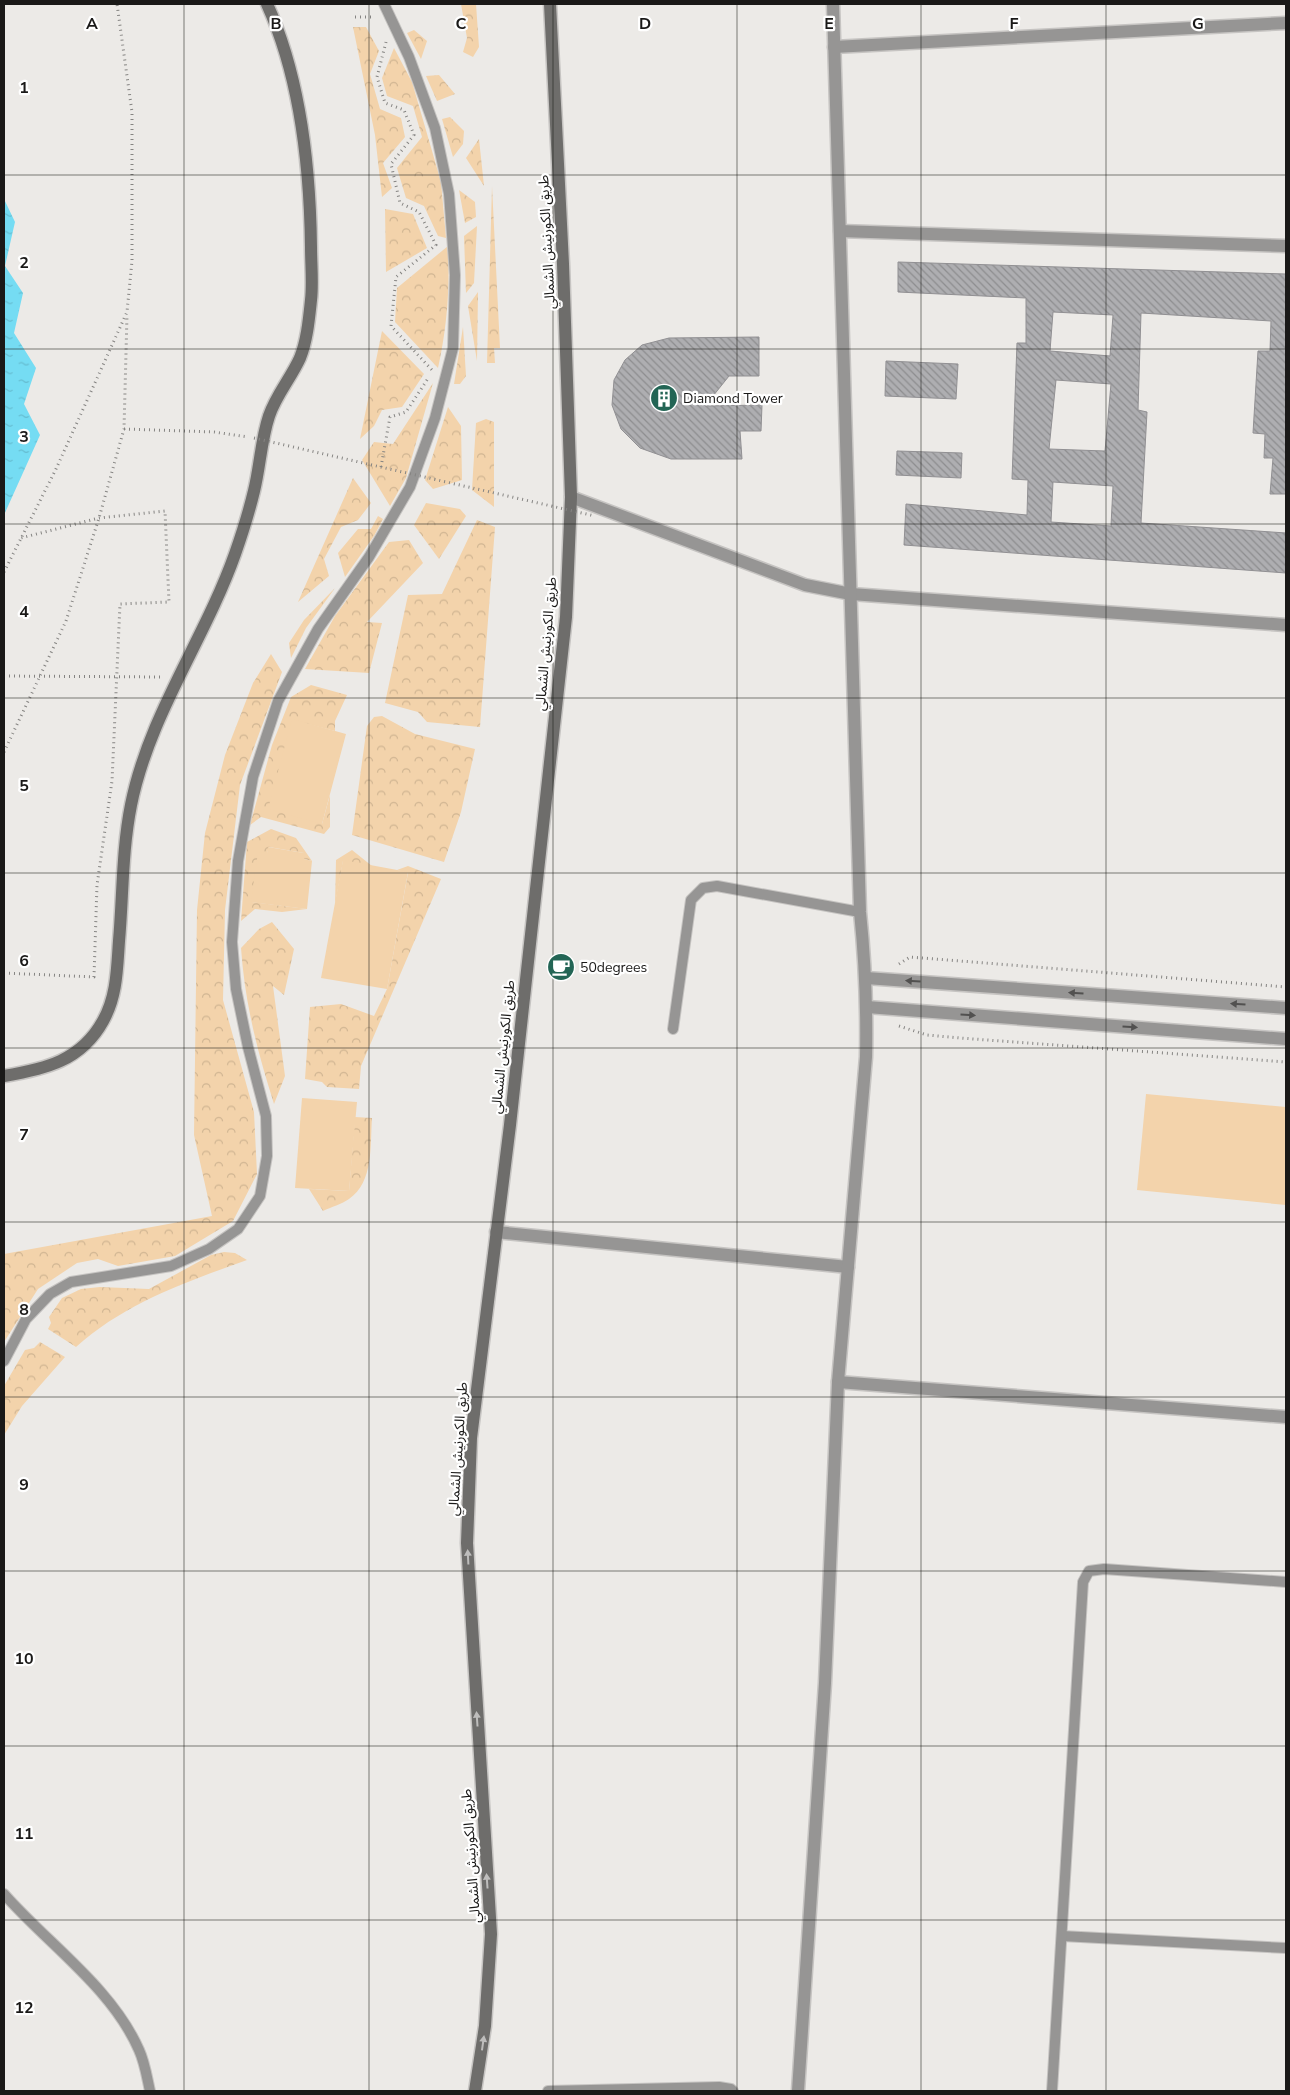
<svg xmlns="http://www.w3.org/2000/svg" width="1290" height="2095" font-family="'Nunito Sans','Noto Sans Arabic',sans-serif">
<defs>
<pattern id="forest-crowns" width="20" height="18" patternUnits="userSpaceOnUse" patternTransform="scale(1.25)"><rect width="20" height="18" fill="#f3d3ab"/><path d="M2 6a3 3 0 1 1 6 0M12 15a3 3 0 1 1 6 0" fill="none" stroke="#d0b592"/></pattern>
<pattern id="water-ripples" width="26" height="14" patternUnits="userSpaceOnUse" patternTransform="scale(1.25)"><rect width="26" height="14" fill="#75dcf3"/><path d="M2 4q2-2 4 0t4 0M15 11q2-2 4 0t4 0" fill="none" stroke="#65bcd0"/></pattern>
<pattern id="building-back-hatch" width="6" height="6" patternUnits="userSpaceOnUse" patternTransform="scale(1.25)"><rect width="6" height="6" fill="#aeaeb1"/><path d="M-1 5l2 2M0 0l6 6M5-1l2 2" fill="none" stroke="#8d8d8f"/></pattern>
</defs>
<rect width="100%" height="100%" fill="#eceae7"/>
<!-- forest -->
<g fill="url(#forest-crowns)">
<path d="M461 4H476L479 47 473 57 463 52 467 38Z"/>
<path d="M353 27H366L379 51 370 74 380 109 401 118 405 137 383 163 392 188 382 197 375 135Z"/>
<path d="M414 30 427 41 421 59 407 33Z"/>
<path d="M394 48 412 82 441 182 446 238 438 236 424 206 406 198 397 168 422 137 413 106 387 96 382 78Z"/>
<path d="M439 75 455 94 437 101 426 76Z"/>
<path d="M450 117 464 131 463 144 453 157 442 119Z"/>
<path d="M479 139 484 186 466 158Z"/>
<path d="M492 186 500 348H494L495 363H487Z"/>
<path d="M459 190 475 202 476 217 465 223Z"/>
<path d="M385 209 413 214 427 248 386 272Z"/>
<path d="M477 226 474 283 466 293 464 236Z"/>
<path d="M448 246C450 288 447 327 438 368L395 322 397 288Z"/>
<path d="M478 292 477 361 468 306Z"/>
<path d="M463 327 466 376 460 384H454Z"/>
<path d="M382 331 424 374 402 407 382 410 374 426 360 439Z"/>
<path d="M433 383 406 478 390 506 362 460 374 442 393 444Z"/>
<path d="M448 407 461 426 462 480 433 489 425 480Z"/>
<path d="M486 419 494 422V507L472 490 476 423Z"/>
<path d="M353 478 371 503 358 520 341 527 324 559 329 576 298 602Z"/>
<path d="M426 503 460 509 466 516 439 559 414 525Z"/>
<path d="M378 516 383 519 374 536 345 577 338 553 358 529H371Z"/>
<path d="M477 520 495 527 480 727 427 722 418 712 385 703 408 595 442 594Z"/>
<path d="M409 540 423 563 367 622 382 623 369 673 305 669 335 616 389 542Z"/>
<path d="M335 588 306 628 291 658 289 643 304 620Z"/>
<path d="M271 654 282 672 240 785 225 910 223 1000 254 1112 257 1174 233 1221 175 1256 118 1266 98 1259 77 1263 38 1289 4 1342V1254L212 1216 194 1135 197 910 205 833 225 755 253 683Z"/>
<path d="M311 685 347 695 335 721V731L292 720 322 824 330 795V827L324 834 261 817 250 825 272 745 291 697Z"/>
<path d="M382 716 415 734 475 749 461 812 444 862 352 835 367 726 374 717Z"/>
<path d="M271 829 296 838 312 861 304 859V853L269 847 252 902 307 909 282 912 255 909 241 921 247 842Z"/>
<path d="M352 850 372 866 343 861 335 905 336 860Z"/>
<path d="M408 866 441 879 361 1066 359 1089 327 1087 322 1082 305 1079 310 1007 341 1004 374 1016 387 989 408 873 397 870Z"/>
<path d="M272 922 294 949 284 995 273 986 285 1076 274 1104C257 1050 245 1004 241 948L259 929Z"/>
<path d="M355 1117 372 1118C370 1145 374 1182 349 1199 342 1204 331 1207 323 1211L309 1189 349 1191Z"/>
<path d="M224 1252 235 1253 247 1260C186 1282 125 1303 76 1347L48 1329 51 1323 49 1317 62 1298 81 1289 100 1287 149 1289 211 1255Z"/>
<path d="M40 1342 65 1357 22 1406 4 1435V1386L25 1350 34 1348Z"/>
</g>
<!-- garden -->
<g fill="#f3d3ab">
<path d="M292 719 346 734 322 824 268 809Z"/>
<path d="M268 847 304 853V859L312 861 307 909 251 902 258 852 267 853Z"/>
<path d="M343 860 408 872 387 989 321 978Z"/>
<path d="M1146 1094 1286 1107V1205L1137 1190Z"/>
<path d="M302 1098 357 1102 349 1191 295 1188Z"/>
</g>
<!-- water -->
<path fill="url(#water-ripples)" d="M4 199 15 222 5 266 23 293 14 333 36 368 24 404 40 435 4 515Z"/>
<!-- building -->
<g fill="url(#building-back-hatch)" stroke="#919093" fill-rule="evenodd">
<path d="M898 262 1286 274V494H1270L1273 458H1264L1265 434 1253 433 1258 351H1270L1271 321 1141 313 1138 410 1147 412 1141 523 1286 533V573L904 545 906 504 1027 515 1028 480 1012 479 1017 343H1026V298L898 292ZM1053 312 1113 315 1110 356 1050 351ZM1056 380 1111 384 1105 451 1049 449ZM1053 482 1113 486 1111 526 1051 522Z"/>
<path d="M759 337V376H729L705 406 762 405 761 431H740L742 459H671L640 448 621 429 612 405 614 380 625 360 642 345 669 338Z"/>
<path d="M886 361 958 364 956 399 885 396Z"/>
<path d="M897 451 962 453 961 478 896 475Z"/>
</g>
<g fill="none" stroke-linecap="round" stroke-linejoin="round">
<!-- lane casing -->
<g stroke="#c6c4c2" stroke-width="12">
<g id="lane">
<path d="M673 1029 691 900 703 888 717 886 860 912"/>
<path d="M4 1361 26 1319 50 1294 71 1282 171 1266 209 1249 238 1229 260 1196 267 1156 266 1116 248 1047 236 989 232 942 238 861 253 777 278 701 318 629 369 557 410 487 435 418 453 348 455 275 449 194 435 128 409 57 384 4"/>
<path d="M4 1894C48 1944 112 1988 139 2050 145 2063 147 2078 150 2091"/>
<path d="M1062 1936 1286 1948"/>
<path d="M548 2091 719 2087 731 2089 733 2091"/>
<path d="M1052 2091 1083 1582 1089 1571 1104 1569 1286 1582"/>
</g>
</g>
<!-- street casing -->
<g stroke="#c6c4c2" stroke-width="15">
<g id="street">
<path d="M834 47 1286 23"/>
<path d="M840 231 1286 246"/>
<path d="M571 497 805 585 851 594 1286 625"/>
<path d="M866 978 1286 1008"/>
<path d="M867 1007 1286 1039"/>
<path d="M496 1232 848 1267"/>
<path d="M838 1382 1286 1417"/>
<path d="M798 2091 825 1683 838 1382 866 1057C867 1008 865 960 860 912L833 4"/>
</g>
</g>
<!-- secondary casing -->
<g stroke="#c6c4c2" stroke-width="15">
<g id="secondary">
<path d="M4 1076C45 1069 81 1061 103 1021 117 996 117 969 119 941 123 895 122 850 131 805 149 715 205 639 235 554 242 534 249 512 254 491 260 467 261 440 269 416 276 395 291 378 300 358 307 341 309 319 311 300 313 283 311 265 311 247 310 168 300 76 267 4"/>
<path d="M475 2091 485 2026 491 1934 467 1543 471 1438 510 1125 566 617 571 497 563 264 550 4"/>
</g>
</g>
<!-- path -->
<g stroke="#858482" stroke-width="3" stroke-dasharray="1 4" stroke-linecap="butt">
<path d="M355 17H372"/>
<path d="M386 42 377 77 385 103 404 110 414 135 391 164 400 203 419 212 436 245 396 277 391 326 432 370"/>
<path d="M124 429 214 432 248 437"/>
<path d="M381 467 390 417 406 412 429 377"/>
<path d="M4 572 56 469 127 312 132 261V112L117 4"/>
<path d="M4 676 163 677"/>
<path d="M4 752 66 621 99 518 124 429 127 315"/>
<path d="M899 964 910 957 1286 987"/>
<path d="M4 973 94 977 97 885 112 781 120 604 169 602 165 511 99 518 21 538"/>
<path d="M899 1026 927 1035 960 1038 1286 1062"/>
</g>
<!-- lane -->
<use href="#lane" stroke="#969594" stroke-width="10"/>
<!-- street -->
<use href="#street" stroke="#969594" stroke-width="12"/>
<!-- secondary -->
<use href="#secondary" stroke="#6e6d6b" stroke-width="12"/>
<!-- path-bridge -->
<path stroke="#858482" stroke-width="3" stroke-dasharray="1 4" stroke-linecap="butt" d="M254 438 595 516"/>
</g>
<!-- one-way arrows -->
<defs><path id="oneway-solid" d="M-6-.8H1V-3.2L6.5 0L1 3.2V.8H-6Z" transform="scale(1.25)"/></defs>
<g fill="#525150">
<use href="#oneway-solid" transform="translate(913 981) rotate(-176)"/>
<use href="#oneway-solid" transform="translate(1076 993) rotate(-176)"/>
<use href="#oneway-solid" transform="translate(1238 1004) rotate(-176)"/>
<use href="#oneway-solid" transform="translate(968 1015) rotate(4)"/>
<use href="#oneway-solid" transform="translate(1130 1027) rotate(4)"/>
</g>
<g fill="#bebdbc">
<use href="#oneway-solid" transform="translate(468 1557) rotate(-93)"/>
<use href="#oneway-solid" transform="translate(477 1719) rotate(-94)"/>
<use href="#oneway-solid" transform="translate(487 1881) rotate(-94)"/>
<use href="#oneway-solid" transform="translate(483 2043) rotate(-82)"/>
</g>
<!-- grid -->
<path fill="none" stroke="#1a1918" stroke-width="1" stroke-opacity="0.55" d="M184 4V2091M369 4V2091M553 4V2091M737 4V2091M921 4V2091M1106 4V2091M4 175H1286M4 349H1286M4 524H1286M4 698H1286M4 873H1286M4 1048H1286M4 1222H1286M4 1397H1286M4 1571H1286M4 1746H1286M4 1920H1286"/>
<!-- icons -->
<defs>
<g id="building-disc" transform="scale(1.4375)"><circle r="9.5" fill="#236555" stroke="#fff"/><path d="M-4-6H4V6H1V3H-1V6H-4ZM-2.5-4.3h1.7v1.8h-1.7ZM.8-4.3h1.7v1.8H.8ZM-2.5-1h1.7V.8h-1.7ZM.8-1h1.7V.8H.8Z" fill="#fff"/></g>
<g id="cafe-disc" transform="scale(1.4375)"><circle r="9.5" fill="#236555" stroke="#fff"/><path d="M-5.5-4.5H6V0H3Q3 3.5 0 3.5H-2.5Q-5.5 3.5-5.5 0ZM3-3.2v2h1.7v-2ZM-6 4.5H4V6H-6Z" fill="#fff"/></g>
</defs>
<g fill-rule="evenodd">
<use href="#building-disc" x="664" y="398"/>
<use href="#cafe-disc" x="561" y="967"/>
</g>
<g text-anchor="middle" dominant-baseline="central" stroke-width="4.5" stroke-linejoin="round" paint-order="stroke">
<!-- street labels -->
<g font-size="14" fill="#1a1918" stroke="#fff">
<text transform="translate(547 242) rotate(-93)">طريق الكورنيش الشمالي</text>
<text transform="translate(546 644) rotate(-85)">طريق الكورنيش الشمالي</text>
<text transform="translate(503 1047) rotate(-84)">طريق الكورنيش الشمالي</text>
<text transform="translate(458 1449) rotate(-86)">طريق الكورنيش الشمالي</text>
<text transform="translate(471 1856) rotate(-94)">طريق الكورنيش الشمالي</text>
</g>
<!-- poi labels -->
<g font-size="14" fill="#1a1918" stroke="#fff" text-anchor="start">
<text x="683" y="398">Diamond Tower</text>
<text x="580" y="967">50degrees</text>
</g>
</g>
<g font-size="16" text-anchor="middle" font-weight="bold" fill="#1a1918" stroke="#fff" stroke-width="4.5" stroke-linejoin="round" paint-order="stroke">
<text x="92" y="29">A</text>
<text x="276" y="29">B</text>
<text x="461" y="29">C</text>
<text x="645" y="29">D</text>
<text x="829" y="29">E</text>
<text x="1014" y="29">F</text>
<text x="1198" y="29">G</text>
<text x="24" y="93">1</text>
<text x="24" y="268">2</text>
<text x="24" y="442">3</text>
<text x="24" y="617">4</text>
<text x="24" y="791">5</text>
<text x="24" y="966">6</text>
<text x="24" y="1140">7</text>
<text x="24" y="1315">8</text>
<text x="24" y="1490">9</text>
<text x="24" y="1664">10</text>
<text x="24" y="1839">11</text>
<text x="24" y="2013">12</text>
</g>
<!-- border -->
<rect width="1290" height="2095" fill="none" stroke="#1a1918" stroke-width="10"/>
</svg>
